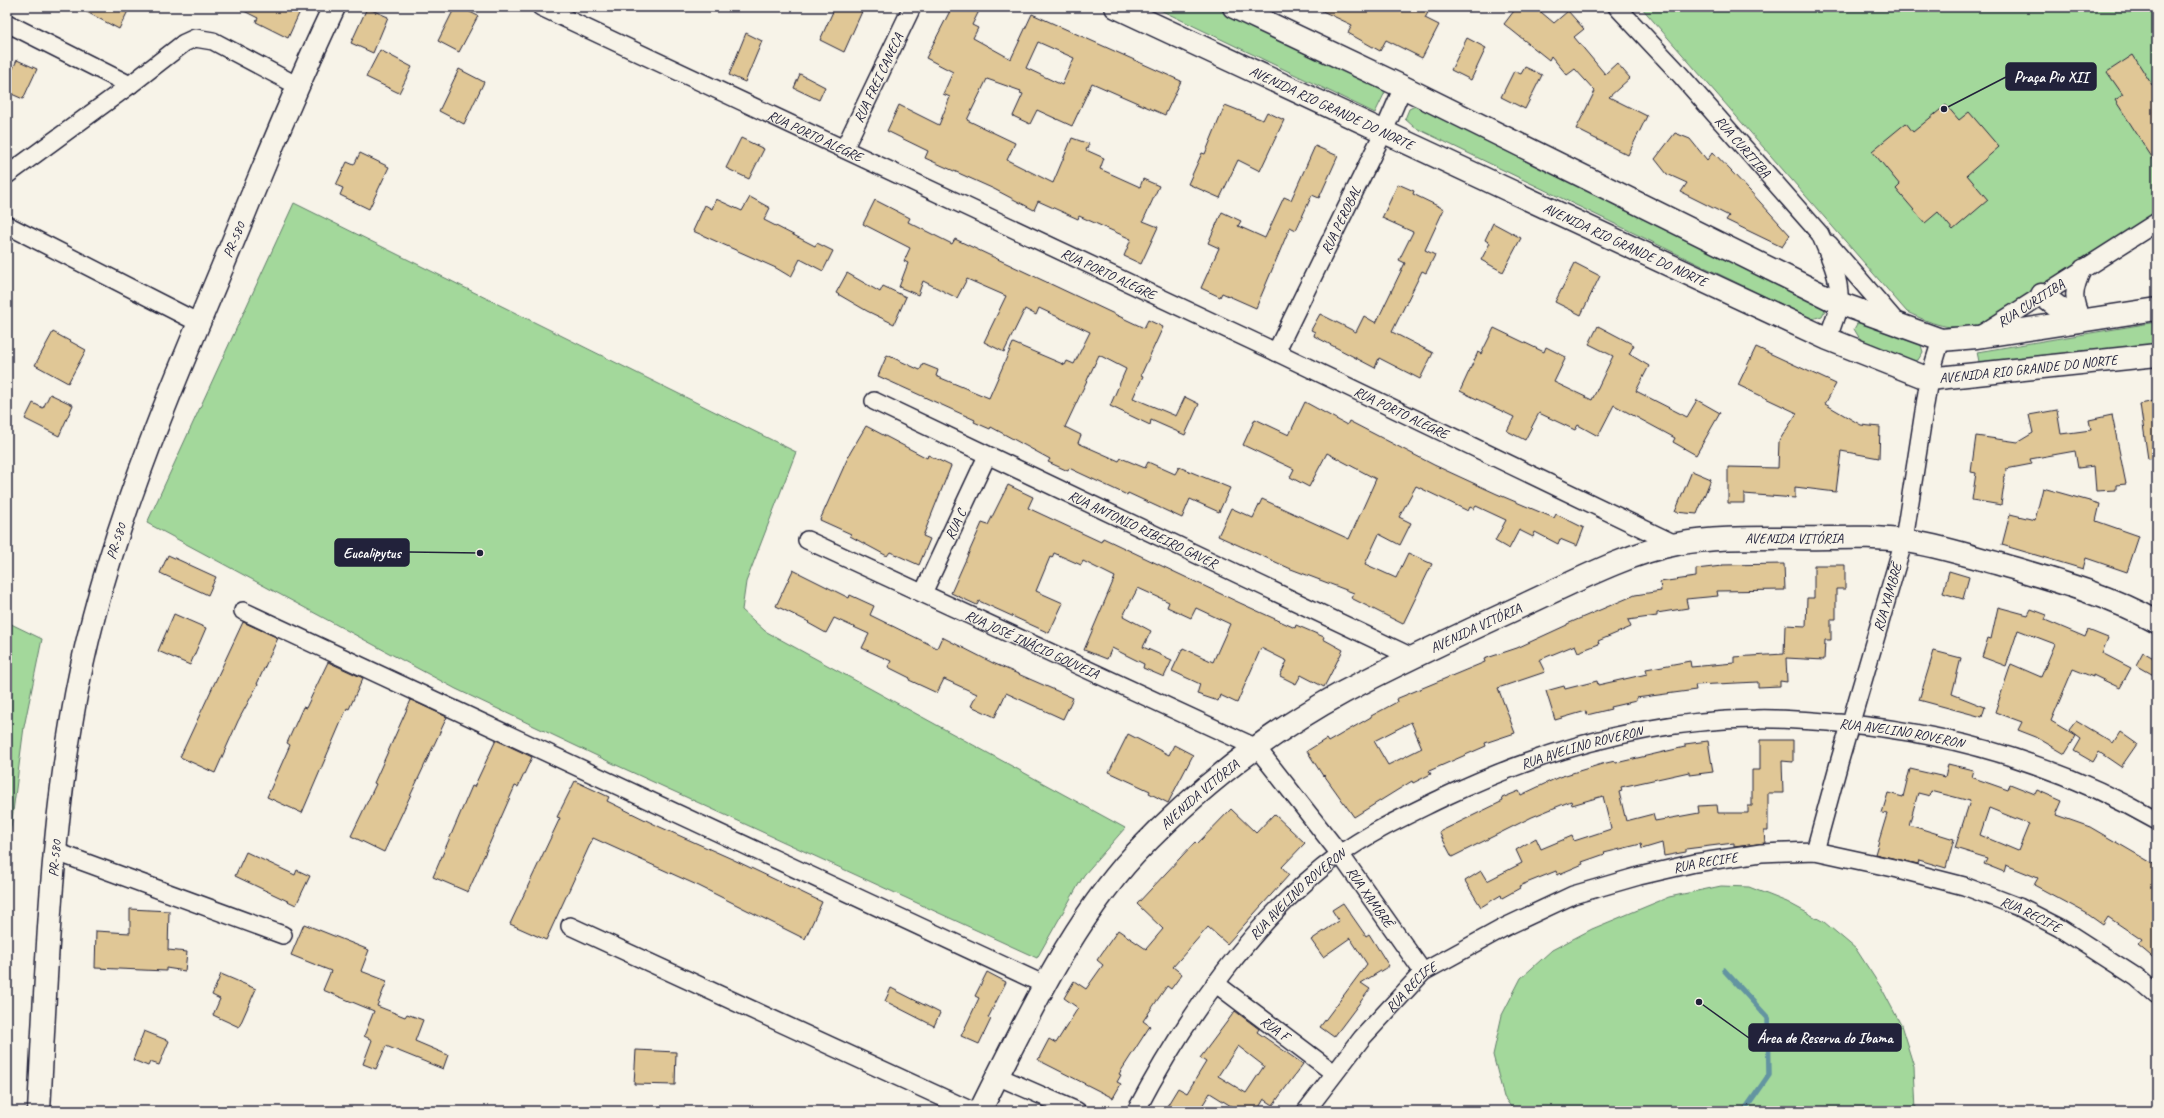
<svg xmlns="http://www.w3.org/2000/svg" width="2164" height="1118" font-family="Caveat,sans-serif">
<rect width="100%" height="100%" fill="#f7f3e8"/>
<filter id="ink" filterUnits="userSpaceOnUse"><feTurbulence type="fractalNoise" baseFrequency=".025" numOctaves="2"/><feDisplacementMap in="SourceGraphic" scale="8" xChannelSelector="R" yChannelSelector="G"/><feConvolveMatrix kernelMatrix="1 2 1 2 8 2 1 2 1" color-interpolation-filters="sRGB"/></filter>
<g filter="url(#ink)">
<!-- green -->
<g fill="#a3d89b" stroke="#627d6b">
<path d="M1154 7H1214L1388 86 1375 113Z"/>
<path d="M1641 7H2157V211L1987 324C1952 331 1939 327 1907 312Z"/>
<path d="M1419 104 1826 308 1822 316 1812 319 1414 127 1405 119 1409 109Z"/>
<path d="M294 203 796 452 746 582 742 610 765 631 1125 828 1084 875 1037 958 614 764 456 689 147 523Z"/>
<path d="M1861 317 1920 342 1923 352 1918 360 1910 364 1860 339 1854 329Z"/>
<path d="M2157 322V344L1981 371 1977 352Z"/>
<path d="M7 622 42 639 24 727 7 858Z"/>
<path d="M1721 886 1749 887 1787 902 1824 922 1856 949 1882 989 1901 1025 1914 1067 1916 1111H1514L1504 1097 1493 1055 1502 1015 1521 978 1552 950 1592 929 1669 897Z"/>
</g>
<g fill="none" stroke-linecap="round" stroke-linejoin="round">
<!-- stream -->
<path stroke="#6394a1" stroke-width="5.5" d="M1724 970 1768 1018 1769 1075 1744 1111"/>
</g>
<!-- building -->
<g fill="#e0c796" stroke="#22223b" fill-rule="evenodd">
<path d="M77 7H130L119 29Z"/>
<path d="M236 7H302L288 38 256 22 258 18Z"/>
<path d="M455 7H460L478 16 459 52 438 41Z"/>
<path d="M835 7H864L844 52 820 40Z"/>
<path d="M952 7H981L972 25 978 28 973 38 1011 59 1032 14 1181 81 1165 115 1092 83 1072 126 1037 110 1030 124 1013 116 1023 94 1020 93 1021 91 987 79 967 120 1015 143 1007 160 1053 183 1072 138 1089 144 1086 150 1104 158 1100 169 1140 187 1143 179 1159 186 1143 221 1158 227 1141 264 1124 256 1131 239 1079 216 1078 219 1038 201 1034 210 994 189 925 158 928 151 887 131 899 105 939 125 950 97 943 94 953 72 926 58ZM1038 42 1074 58 1062 85 1026 68Z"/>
<path d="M1314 7H1431L1425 18 1439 25 1422 58 1386 40 1380 51 1348 33 1352 25Z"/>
<path d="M1517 7H1535L1554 23 1568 11 1584 29 1574 37 1605 74 1617 63 1630 78 1609 97 1647 116 1628 155 1576 129 1595 91 1575 69 1567 75 1551 56 1549 60 1504 24Z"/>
<path d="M367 8 388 17 373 53 351 43Z"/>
<path d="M746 33 762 41 745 82 729 75Z"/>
<path d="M1467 38 1486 48 1471 80 1451 70Z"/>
<path d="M380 50 412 67 399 93 366 77Z"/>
<path d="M2133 55 2152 85 2157 82V165L2115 100 2123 95 2107 72Z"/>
<path d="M17 60 37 69 23 99 7 92V81Z"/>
<path d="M1525 67 1542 75 1525 109 1501 97 1514 71 1521 74Z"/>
<path d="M459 69 484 82 464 124 439 111Z"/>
<path d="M800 74 825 87 819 100 794 88Z"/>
<path d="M1225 105 1263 120 1267 112 1284 120 1260 171 1238 160 1220 198 1188 184 1202 153 1205 154Z"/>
<path d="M1946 105 1959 120 1969 112 1999 147 1967 175 1988 200 1953 230 1938 212 1925 223 1896 189 1900 185 1872 151 1906 123 1913 132Z"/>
<path d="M1675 133 1690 139 1707 160 1713 152 1750 191 1790 235 1782 247 1726 220 1729 216 1681 192 1687 183 1667 174 1655 159Z"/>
<path d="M741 138 764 149 749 179 726 168Z"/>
<path d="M1315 146 1338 156 1319 198 1312 195 1296 230 1290 227 1256 308 1222 293 1220 297 1201 288 1219 248 1208 243 1222 212 1241 221 1238 226 1265 238 1284 197 1291 200Z"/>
<path d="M360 153 389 167 369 209 340 195 343 188 336 185 347 162 354 165Z"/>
<path d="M1398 184 1414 191 1413 194 1444 209 1425 250 1435 255 1426 273 1422 271 1392 332 1433 353 1420 379 1379 358 1375 368 1314 336 1315 332 1311 330 1320 314 1356 332 1364 316 1376 323 1405 263 1399 260 1413 232 1382 218Z"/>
<path d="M750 197 770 208 764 220 815 246 817 243 833 251 823 271 800 259 791 277 776 268 693 231 705 205 712 209 716 199 742 211Z"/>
<path d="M875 200 910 218 908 222 952 244 955 239 1144 328 1148 320 1163 327 1141 375 1143 376 1133 398 1176 416 1185 397 1199 404 1185 435 1151 420 1150 425 1110 406 1126 369 1099 355 1065 427 1081 435 1078 443 1119 461 1121 458 1145 468 1148 462 1175 474 1179 467 1230 488 1219 512 1190 499 1182 518 1128 493 1127 495 1069 468 1068 471 1048 462 1050 459 991 427 990 429 974 422 975 420 878 376 887 355 920 370 923 364 938 370 936 376 989 398 1013 343 1065 365 1067 361 1074 364 1090 332 1039 308 1036 315 1025 309 1004 352 984 342 1006 296 967 279 957 298 923 281 918 295 899 287 908 263 904 261 910 248 863 224Z"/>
<path d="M1493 223 1521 238 1503 272 1481 260 1490 243 1485 240Z"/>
<path d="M1575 263 1600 276 1581 315 1555 302Z"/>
<path d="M847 273 880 292 883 286 906 297 894 324 867 311 836 293Z"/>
<path d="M1598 326 1634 345 1629 354 1649 366 1636 391 1687 417 1697 400 1720 413 1696 455 1673 442 1675 438 1614 405 1598 436 1578 425 1575 430 1539 413 1525 440 1507 431 1514 417 1460 391 1478 352 1481 354 1494 328 1544 352 1546 347 1566 357 1554 382 1592 400 1613 356 1589 344Z"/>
<path d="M53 332 86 350 68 383 35 365Z"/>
<path d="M1756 347 1836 384 1825 404 1861 425 1880 427 1879 458 1841 451 1836 492 1795 487V498L1744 494V503H1728V467L1778 468 1779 441 1797 413 1738 385Z"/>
<path d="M50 394 73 405 59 436 25 419 33 403 43 408Z"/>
<path d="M2155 401 2157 414V458L2148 459 2140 404Z"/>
<path d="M1305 402 1347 425 1349 421 1434 465 1497 494 1554 518 1556 514 1584 528 1577 546 1560 539 1558 544 1535 532 1533 537 1519 530 1509 549 1495 541 1506 520 1476 506 1474 509 1470 507 1468 511 1416 486 1399 517 1411 523 1400 545 1379 534 1365 564 1396 578 1408 553 1432 564 1403 624 1351 598 1354 593 1291 569 1218 536 1231 508 1253 518 1262 499 1349 539 1376 479 1327 453 1309 487 1290 477 1294 469 1243 445 1255 419 1289 435Z"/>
<path d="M2057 410 2061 434 2091 430 2089 420 2112 415 2126 484 2116 485V490L2096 491 2094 466 2078 468 2075 451 2030 459 2032 464 2006 469 2005 477H2003L2005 478 2001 505 1972 500 1976 473 1971 472 1976 436 2018 442 2033 433 2029 415Z"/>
<path d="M866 426 927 458 928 455 951 466 923 536 930 539 919 565 890 552 887 556 850 536 851 534 820 520 850 453Z"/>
<path d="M1692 471 1711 479 1697 514 1675 512Z"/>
<path d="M1008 485 1033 497 1028 508 1101 542 1103 538 1240 603 1295 628 1296 625 1324 637 1323 639 1343 650 1324 687 1301 675 1296 684 1280 676 1287 661 1261 648 1237 703 1220 695 1218 701 1197 694 1200 684 1172 671 1183 648 1213 662 1230 624 1196 608 1191 618 1167 607 1169 602 1138 588 1123 616 1151 631 1143 647 1172 660 1164 677 1143 668 1144 664 1112 648 1107 659 1084 650 1115 577 1083 561 1081 565 1054 553 1052 558 1050 557 1036 591 1063 603 1049 633 979 601 977 605 951 593 982 523 988 525Z"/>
<path d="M2043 488 2100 504 2096 521 2139 536 2127 572 2086 558 2083 569 2002 545 2010 514 2035 520Z"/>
<path d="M168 555 216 577 208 595 160 573Z"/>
<path d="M1784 564 1785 590 1717 591 1718 596 1686 599 1688 608 1657 613V616L1628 620 1631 627 1598 641 1599 644 1578 652 1575 645 1539 660 1545 672 1498 688 1515 733 1485 743 1486 746 1429 771 1431 774 1413 783 1412 781 1354 817 1324 775 1323 776 1307 751 1326 739 1328 742 1371 717V716L1397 702 1396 699 1485 662 1484 659 1517 648 1567 625V624L1635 595 1661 591 1660 582 1696 577V569L1722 566V565ZM1411 722 1422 748 1388 765 1374 741Z"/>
<path d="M1814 565H1845V589H1836V619H1831V640H1825L1824 660 1786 658 1787 682 1780 681V686L1758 687V682L1695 685 1696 690 1636 698V701L1610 707 1611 709 1587 715 1586 711 1555 720 1546 691 1564 686 1565 689 1597 681 1598 685 1647 674 1646 669 1690 661 1691 667 1734 663V657L1784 654 1785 625 1806 626 1807 598H1814Z"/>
<path d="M793 570 849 598 850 595 874 606 870 615 937 648 942 637 993 663 1073 698 1063 719 1006 693 995 717 971 706 977 694 944 679 937 693 909 680 910 678 888 667 891 661 862 648 869 634 834 618 826 633 808 623 809 622 776 606Z"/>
<path d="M1949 571 1969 577 1963 599 1943 593Z"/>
<path d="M1998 607 2028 615 2031 609 2047 615 2045 620 2085 637 2088 630 2108 638 2102 653 2131 668 2120 688 2093 675V677L2073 669 2051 721 2076 736 2065 754 2036 737 2018 730 2022 722 1995 712 2011 664 2041 677 2055 644 2018 630 2006 666 1982 657 1988 638 1991 639Z"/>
<path d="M174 614 206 628 190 665 158 651Z"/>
<path d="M243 622 278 638 257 684H258L238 721 215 773 180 757Z"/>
<path d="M1934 651 1961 658 1952 694 1985 707 1982 717 1919 700Z"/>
<path d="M2143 652 2157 660V677L2136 665Z"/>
<path d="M328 662 363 678 349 709 347 708 302 813 267 797 290 745 287 743 303 707 306 708Z"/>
<path d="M411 700 447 717 384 852 351 836 376 784 374 783Z"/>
<path d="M2076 721 2113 743 2120 732 2137 744 2121 767 2099 752 2093 762 2074 751 2081 739 2069 730Z"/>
<path d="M1128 734 1169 755 1174 745 1193 755 1168 803 1149 793 1150 791 1109 772Z"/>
<path d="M496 740 532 757 518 787 515 786 468 892 433 877 472 786 474 787Z"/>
<path d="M1760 740H1793V762L1782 761 1783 793H1768V831H1764L1765 843 1734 847V843L1686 849V852L1664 856 1662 843 1642 849 1641 844 1604 853 1605 854 1582 862 1583 864 1557 875 1556 871 1519 886 1520 888 1502 898 1501 895 1481 907 1465 881 1481 871 1487 881 1522 863 1516 850 1536 838 1541 849 1572 836 1574 841 1611 829 1603 796 1572 805 1571 801 1532 817 1452 857 1439 832 1503 801 1502 798 1519 791 1521 795 1559 777 1602 764 1615 761 1616 763 1685 747V744L1708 741 1713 772 1689 775V772L1621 787 1622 791 1619 792 1626 821 1653 814 1655 821 1699 813 1698 806 1717 805 1718 813H1748V806H1752V770H1760Z"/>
<path d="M1948 764 1973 770 1971 777 2008 790 2010 784 2035 794 2037 790 2062 801 2056 815 2090 827 2157 866V961L2138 945 2142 940 2108 917 2103 925 2086 913 2034 885 2038 878 2006 865 2004 872 1984 864 1987 858 1955 848 1970 801 1931 791 1930 796 1918 793 1909 825 1954 839 1946 868 1919 860 1918 864 1875 854 1887 814 1882 813 1888 793 1903 797 1910 769 1945 777ZM1989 808 2029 824 2018 851 1980 835Z"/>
<path d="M575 781 609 797 607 801 660 827 732 859 822 902 805 939 699 886 593 838 546 940 510 924 560 818 557 817Z"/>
<path d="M1231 809 1256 833 1274 814 1305 843 1282 867 1289 875 1227 944 1208 927 1173 967 1182 974 1171 989 1167 986 1143 1021 1150 1026 1119 1074 1121 1075 1117 1082 1121 1084 1113 1098 1038 1060 1049 1039 1056 1043 1078 1008 1064 998 1074 981 1086 989 1103 965 1097 960 1118 930 1146 949 1163 929 1137 904 1195 842 1197 844Z"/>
<path d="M246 852 295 875 297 870 310 876 296 905 235 876Z"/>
<path d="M1343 903 1366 936 1369 934 1389 966 1361 983 1370 989 1334 1037 1320 1027 1367 964 1350 938 1323 957 1311 940 1339 921 1332 910Z"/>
<path d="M130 909 169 911 168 950 187 952 185 971 166 968V971L95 968 96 931 130 933Z"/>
<path d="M304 924 369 950 361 971 387 981 377 1006 405 1017 407 1014 423 1020 415 1041 448 1055 443 1069 386 1046 376 1069 363 1064 372 1040 364 1036 374 1011 323 990 331 971 291 955Z"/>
<path d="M987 972 1006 982 988 1018 991 1019 979 1044 961 1036 979 998 975 996Z"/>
<path d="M221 974 256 989 239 1027 213 1015 220 999 212 995Z"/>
<path d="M891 988 940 1013 934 1026 885 1001Z"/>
<path d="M1235 1011 1259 1029 1257 1032 1303 1064 1273 1105 1264 1099 1257 1111H1239L1210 1093 1199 1111H1164L1178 1088 1187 1093 1206 1062 1200 1058ZM1238 1046 1264 1066 1246 1093 1218 1076Z"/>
<path d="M144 1031 169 1041 159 1065 150 1062 148 1066 133 1060Z"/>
<path d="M636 1050 676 1052 675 1085 634 1084Z"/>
</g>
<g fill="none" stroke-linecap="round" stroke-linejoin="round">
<!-- street casing -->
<g stroke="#22223b" stroke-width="20">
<g id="street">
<path id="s1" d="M541 7 1276 352 1675 544"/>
<path id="s2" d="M1617 7 1676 70 1820 234C1829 255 1841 280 1839 303 1837 315 1831 327 1828 339"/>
<path d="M7 23 130 85"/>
<path id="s3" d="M844 149 912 7"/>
<path d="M7 175 130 85 184 43 195 38 213 41 298 86"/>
<path d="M7 225 199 323"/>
<path d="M1829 244 1898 324"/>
<path d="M2083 321C2071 299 2073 290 2083 268"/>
<path id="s4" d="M1980 335 2157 222"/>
<path id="s5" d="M1276 352 1384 131 1403 87"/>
<path id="s6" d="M874 401 1412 657"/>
<path id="s7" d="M807 540 1257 748 1340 854 1423 972"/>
<path id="s8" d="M923 593 987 456"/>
<path d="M243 611 1045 985"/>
<path d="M54 851 283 935"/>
<path id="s9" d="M1815 851 1839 763 1904 540 1929 379 1941 340"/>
<path d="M570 926 972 1111"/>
<path id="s10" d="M1215 983 1334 1073"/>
<path d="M997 1076 1077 1111"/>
<path id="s11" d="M1136 1111C1183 1021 1257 915 1339 855 1370 832 1410 814 1444 797 1541 751 1648 720 1755 719 1783 718 1812 721 1839 723 1953 733 2058 764 2157 821"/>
<path id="s12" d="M1306 1111 1362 1038 1423 972 1505 927 1573 895 1639 876 1695 863 1761 853 1815 851 1898 869 1964 886 2019 907 2060 928 2136 977 2157 995"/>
</g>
</g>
<!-- secondary casing -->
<g stroke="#22223b" stroke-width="25">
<g id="secondary">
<path id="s13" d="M1116 7 1828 339 1929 379 2157 355"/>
<path d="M1234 7 1403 87 1839 303 1941 340 1977 337 2157 309"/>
<path d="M2042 295 2076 321"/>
<path id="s14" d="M39 1111C46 980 50 848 72 718 97 562 161 413 222 268 258 181 293 93 334 7"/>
<path id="s15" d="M980 1111C1022 1027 1071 923 1135 854 1195 791 1267 734 1344 692 1403 661 1463 633 1524 605 1570 584 1628 553 1677 544 1714 537 1754 538 1791 538 1829 539 1868 535 1906 541 1936 545 1966 555 1996 563 2050 579 2107 594 2157 622"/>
</g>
</g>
<!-- street -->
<use href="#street" stroke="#f7f3e8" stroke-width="17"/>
<!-- secondary -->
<use href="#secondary" stroke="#f7f3e8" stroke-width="22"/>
</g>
</g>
<g text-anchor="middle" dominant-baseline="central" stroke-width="4" stroke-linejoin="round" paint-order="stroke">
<!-- street labels -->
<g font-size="14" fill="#22223b" stroke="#f7f3e8">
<text stroke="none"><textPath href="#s3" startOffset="79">RUA FREI CANECA</textPath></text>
<text stroke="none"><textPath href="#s13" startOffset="238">AVENIDA RIO GRANDE DO NORTE</textPath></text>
<text stroke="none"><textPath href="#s1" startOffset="303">RUA PORTO ALEGRE</textPath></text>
<text stroke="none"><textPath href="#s2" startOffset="188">RUA CURITIBA</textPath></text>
<text stroke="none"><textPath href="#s5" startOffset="147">RUA PEROBAL</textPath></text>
<text stroke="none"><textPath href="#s14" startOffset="901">PR-580</textPath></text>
<text stroke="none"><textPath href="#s13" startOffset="562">AVENIDA RIO GRANDE DO NORTE</textPath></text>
<text stroke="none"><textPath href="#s1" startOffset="627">RUA PORTO ALEGRE</textPath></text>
<text stroke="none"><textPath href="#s4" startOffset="60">RUA CURITIBA</textPath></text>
<text stroke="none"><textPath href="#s13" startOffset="994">AVENIDA RIO GRANDE DO NORTE</textPath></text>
<text stroke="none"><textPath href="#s1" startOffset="951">RUA PORTO ALEGRE</textPath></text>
<text stroke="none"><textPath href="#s8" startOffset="76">RUA C</textPath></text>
<text stroke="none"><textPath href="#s6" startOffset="298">RUA ANTONIO RIBEIRO GAVER</textPath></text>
<text stroke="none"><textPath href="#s15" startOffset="1049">AVENIDA VITÓRIA</textPath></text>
<text stroke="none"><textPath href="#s14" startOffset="577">PR-580</textPath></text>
<text stroke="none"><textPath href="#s9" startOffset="264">RUA XAMBRÊ</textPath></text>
<text stroke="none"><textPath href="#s15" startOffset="713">AVENIDA VITÓRIA</textPath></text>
<text stroke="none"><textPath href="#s7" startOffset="248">RUA JOSÉ INÁCIO GOUVEIA</textPath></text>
<text stroke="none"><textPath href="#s11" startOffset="920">RUA AVELINO ROVERON</textPath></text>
<text stroke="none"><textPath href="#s11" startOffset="596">RUA AVELINO ROVERON</textPath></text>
<text stroke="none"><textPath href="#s15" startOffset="389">AVENIDA VITÓRIA</textPath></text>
<text stroke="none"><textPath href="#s14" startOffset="253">PR-580</textPath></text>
<text stroke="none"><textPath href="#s12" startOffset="487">RUA RECIFE</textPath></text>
<text stroke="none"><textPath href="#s11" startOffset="272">RUA AVELINO ROVERON</textPath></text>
<text stroke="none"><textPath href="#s7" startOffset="683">RUA XAMBRÊ</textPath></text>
<text stroke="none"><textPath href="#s12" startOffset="823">RUA RECIFE</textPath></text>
<text stroke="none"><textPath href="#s12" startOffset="163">RUA RECIFE</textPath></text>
<text stroke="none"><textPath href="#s10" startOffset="75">RUA F</textPath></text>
</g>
</g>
<!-- callouts -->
<path fill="none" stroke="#22223b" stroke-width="1.5" d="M1944 109L2006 77M480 553L409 552M1699 1002L1749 1038"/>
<g fill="#22223b" stroke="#f7f3e8" stroke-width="1.5">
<circle cx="1944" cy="109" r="4"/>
<circle cx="480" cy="553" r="4"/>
<circle cx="1699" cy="1002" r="4"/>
</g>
<g fill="#22223b" stroke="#22223b" stroke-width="1.5">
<rect x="2006" y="63" width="90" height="27" rx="4"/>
<rect x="335" y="539" width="74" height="27" rx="4"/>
<rect x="1749" y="1024" width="152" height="27" rx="4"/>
</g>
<g font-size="15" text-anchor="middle" font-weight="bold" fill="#fff">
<text x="2051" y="82">Praça Pio XII</text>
<text x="372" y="558">Eucalipytus</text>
<text x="1825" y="1043">Área de Reserva do Ibama</text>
</g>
<!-- margin -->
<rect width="2164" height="1118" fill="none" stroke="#f7f3e8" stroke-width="24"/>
<rect x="12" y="12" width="2140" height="1094" fill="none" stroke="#22223b" stroke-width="1.5" filter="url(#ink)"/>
</svg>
